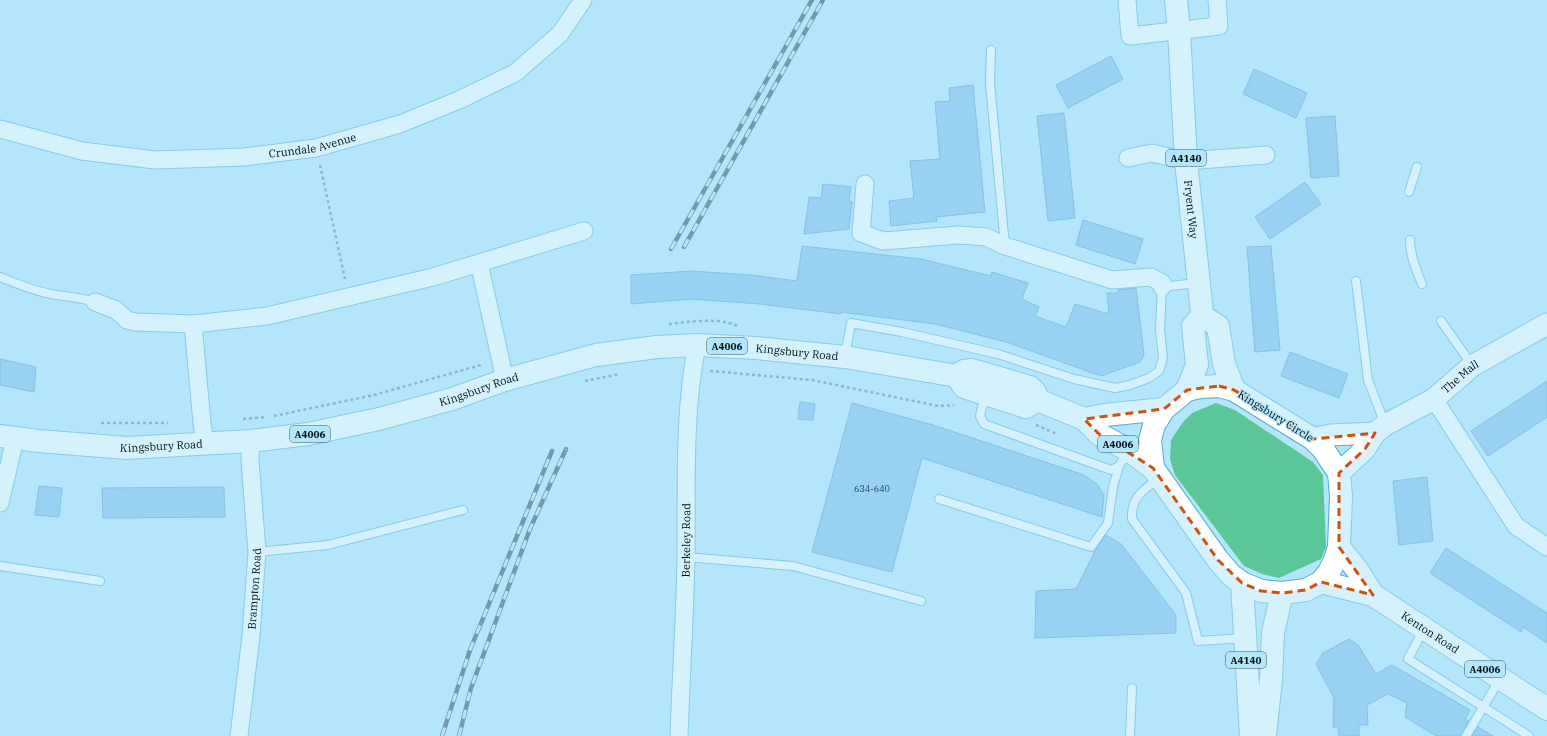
<svg xmlns="http://www.w3.org/2000/svg" width="1547" height="736" font-family="'IBM Plex Serif',serif">
<rect width="100%" height="100%" fill="#b3e6fa"/>
<!-- green -->
<path fill="#5bc799" d="M1216 403 1235 410 1313 462 1323 475 1326 547 1321 559 1279 578 1262 574 1244 566 1175 475 1170 459 1171 440 1183 422 1192 413Z"/>
<!-- building -->
<g fill="#79b9eb" stroke="#5292c2">
<path d="M1111 56 1123 79 1068 108 1056 85Z"/>
<path d="M1254 69 1307 93 1296 118 1243 94Z"/>
<path d="M973 85 985 212 936 217 937 221 891 226 889 201 914 198 910 161 940 159 935 102 950 101 949 88Z"/>
<path d="M1064 113 1075 218 1048 221 1037 116Z"/>
<path d="M1335 116 1339 176 1311 178 1306 118Z"/>
<path d="M1305 182 1321 204 1270 239 1255 217Z"/>
<path d="M823 184 851 187 849 201 852 202 849 229 804 234 809 197 821 198Z"/>
<path d="M1083 220 1143 239 1135 264 1076 245Z"/>
<path d="M802 246 921 259 991 276 992 272 1028 283 1022 299 1039 307 1035 316 1066 327 1075 304 1109 314 1107 293H1118V290L1136 288 1144 355 1140 362 1101 376 1006 342 935 324 841 312V314L760 304 691 299 631 304V275L691 271 751 275 797 281Z"/>
<path d="M1271 246 1280 350 1255 352 1247 247Z"/>
<path d="M1290 352 1348 374 1339 398 1281 376Z"/>
<path d="M0 359 36 367 34 392 0 385Z"/>
<path d="M1547 381V417L1488 456 1471 431Z"/>
<path d="M800 402 815 404 813 420 798 419Z"/>
<path d="M852 403 933 425 1084 475 1097 484 1104 495 1102 517 922 458 892 572 812 552Z"/>
<path d="M1427 477 1433 541 1399 545 1393 481Z"/>
<path d="M39 486 62 488 59 517 35 515Z"/>
<path d="M224 487 225 517 103 518 102 488Z"/>
<path d="M1106 535 1121 544 1176 615V633L1035 638 1036 591 1076 589 1095 551Z"/>
<path d="M1446 548 1547 613V643L1523 627 1521 632 1430 573Z"/>
<path d="M1349 639 1358 645 1376 674 1392 665 1470 710 1465 719 1469 721 1461 736H1436L1405 717 1407 703 1388 694 1367 705 1368 725H1359V736H1339L1338 727H1333L1334 698 1316 664 1323 653Z"/>
<path d="M1478 727 1493 736H1472Z"/>
</g>
<g fill="none" stroke-linecap="round" stroke-linejoin="round">
<!-- service casing -->
<g stroke="#51adcb" stroke-width="10">
<g id="service">
<path d="M991 50 990 83 1005 246"/>
<path d="M1409 192 1417 167"/>
<path d="M1410 240C1410 255 1416 270 1422 284"/>
<path d="M0 277C17 284 34 291 51 294 66 297 81 297 95 302"/>
<path d="M1356 281 1368 380 1385 424"/>
<path d="M1441 321 1472 365"/>
<path d="M845 356 851 323 902 332 998 354 1074 379 1115 388 1130 385 1149 378 1159 371 1163 358 1160 330 1162 287 1197 283"/>
<path d="M985 394 980 416 984 424 1111 470 1119 466"/>
<path d="M1158 478C1143 492 1131 496 1132 519L1186 593 1198 641 1245 638"/>
<path d="M939 499 1091 547 1108 523 1113 487 1119 466 1128 451"/>
<path d="M257 552 328 545 463 510"/>
<path d="M686 557 793 566 921 601"/>
<path d="M0 566 100 581"/>
<path d="M1424 629 1408 659 1529 736"/>
<path d="M1130 736 1132 688"/>
<path d="M1466 736 1500 679"/>
</g>
</g>
<!-- minor casing -->
<g stroke="#51adcb" stroke-width="19">
<g id="minor">
<path d="M1127 0 1130 36 1219 26 1217 0"/>
<path id="s1" d="M0 129 82 151 155 160 244 157 316 148 400 124 459 100 515 73 560 34 583 0"/>
<path d="M1128 158 1152 153 1186 161 1266 155"/>
<path d="M865 184 861 233 883 241 959 235 986 237 1005 246 1112 280 1151 277 1162 283V287"/>
<path d="M479 263 505 380"/>
<path d="M95 302 116 310 127 320 135 322 193 324 267 316 433 277 584 231"/>
<path d="M193 324 202 423 205 443"/>
<path d="M1434 399 1516 526 1547 547"/>
<path d="M0 503 15 439"/>
<path id="s2" d="M239 736 251 636 257 552 250 460 251 441"/>
<path id="s3" d="M679 736C681 676 685 617 686 557 687 487 683 414 697 345"/>
</g>
</g>
<!-- tertiary casing -->
<g stroke="#51adcb" stroke-width="23">
<g id="tertiary">
<path d="M1313 439 1331 435 1375 433"/>
<path id="s4" d="M1339 473 1365 449 1375 433 1385 425 1434 399 1472 366 1547 324"/>
</g>
</g>
<!-- primary casing -->
<g stroke="#51adcb" stroke-width="24">
<g id="primary">
<path id="s5" d="M1176 0 1179 31 1186 161 1202 313V316L1218 326 1224 364 1234 390"/>
<path d="M957 376 964 387 1026 407 1038 400"/>
<path d="M1219 386 1234 390 1313 439 1323 449 1339 473 1341 496 1339 547 1335 560 1329 572 1321 582 1306 590 1282 593 1261 591 1242 583 1231 575 1218 560 1153 468 1150 440 1154 425 1164 409 1187 390 1200 387Z"/>
<path d="M1187 390 1197 365 1193 326 1202 316"/>
<path d="M1084 419 1105 415 1164 409"/>
<path id="s6" d="M0 436 38 441 127 448 251 441 308 434 379 419 452 399 505 380 596 355 657 347 697 345 756 348 845 357 957 376 964 371 972 370 1030 387 1035 392 1038 400 1084 419 1099 434 1128 450 1153 468"/>
<path d="M1339 547 1358 571 1373 595"/>
<path id="s7" d="M1321 582 1373 595 1547 709"/>
<path d="M1242 583 1251 736"/>
<path d="M1265 736 1271 679 1273 633 1282 593"/>
</g>
</g>
<!-- path -->
<g stroke="#5b7d8a" stroke-width="2.5" stroke-dasharray="3 3" stroke-linecap="butt">
<path d="M320 165 345 279"/>
<path d="M669 324C688 322 721 317 737 326"/>
<path d="M710 371 812 380 938 406 954 405"/>
<path d="M585 381 620 374"/>
<path d="M274 416 374 395 481 365"/>
<path d="M243 419 266 417"/>
<path d="M101 423H168"/>
<path d="M1036 425 1057 434"/>
</g>
<!-- service -->
<use href="#service" stroke="#fff" stroke-width="8"/>
<!-- minor -->
<use href="#minor" stroke="#fff" stroke-width="17"/>
<!-- tertiary -->
<use href="#tertiary" stroke="#fff" stroke-width="21"/>
<!-- primary -->
<use href="#primary" stroke="#fff" stroke-width="22"/>
<!-- rail casing -->
<g stroke="#273e47" stroke-width="4.5">
<g id="rail">
<path d="M684 247 823 0"/>
<path d="M671 249 812 0"/>
<path d="M442 736 470 650 552 451"/>
<path d="M459 736 471 688 530 529 566 449"/>
</g>
</g>
<!-- rail -->
<use href="#rail" stroke="#b3e6fa" stroke-width="3" stroke-dasharray="9" stroke-linecap="butt"/>
</g>
<!-- marked area -->
<path d="M0 0H1547V736H0ZM1219 386 1234 390 1313 439 1375 433 1365 449 1339 473V547L1373 595 1321 582 1306 590 1282 593 1261 591 1242 583 1218 560 1153 468 1099 434 1084 419 1164 409 1187 390Z" fill="#b3e6fa" fill-opacity=".55" fill-rule="evenodd"/>
<path fill="none" stroke="#d1520d" stroke-width="3" stroke-dasharray="8 5" stroke-linejoin="round" d="M1219 386 1234 390 1313 439 1375 433 1365 449 1339 473V547L1373 595 1321 582 1306 590 1282 593 1261 591 1242 583 1218 560 1153 468 1099 434 1084 419 1164 409 1187 390Z"/>
<g text-anchor="middle" dominant-baseline="central" stroke-width="3" stroke-linejoin="round" paint-order="stroke">
<!-- number labels -->
<g font-size="9" fill="#1e3a4b">
<text x="872" y="488">634-640</text>
</g>
<!-- shield labels -->
<g fill="#b3e6fa" stroke="#36505a" stroke-width="1">
<rect x="1166" y="150" width="40" height="16" rx="3"/>
<rect x="707" y="338" width="40" height="16" rx="3"/>
<rect x="290" y="426" width="40" height="16" rx="3"/>
<rect x="1098" y="436" width="40" height="16" rx="3"/>
<rect x="1226" y="652" width="40" height="16" rx="3"/>
<rect x="1465" y="661" width="40" height="16" rx="3"/>
</g>
<g font-size="10" font-weight="bold" fill="#001016">
<text x="1186" y="158">A4140</text>
<text x="727" y="346">A4006</text>
<text x="310" y="434">A4006</text>
<text x="1118" y="444">A4006</text>
<text x="1246" y="660">A4140</text>
<text x="1485" y="669">A4006</text>
</g>
<!-- street labels -->
<g font-size="11" fill="#001016" stroke="#b3e6fa">
<text stroke="none"><textPath href="#s1" startOffset="317">Crundale Avenue</textPath></text>
<text stroke="none"><textPath href="#s5" startOffset="210">Fryent Way</textPath></text>
<text stroke="none"><textPath href="#s6" startOffset="810">Kingsbury Road</textPath></text>
<text stroke="none"><textPath href="#s4" startOffset="157">The Mall</textPath></text>
<text stroke="none"><textPath href="#s6" startOffset="486">Kingsbury Road</textPath></text>
<text transform="translate(1276 416) rotate(32)">Kingsbury Circle</text>
<text stroke="none"><textPath href="#s6" startOffset="162">Kingsbury Road</textPath></text>
<text stroke="none"><textPath href="#s3" startOffset="196">Berkeley Road</textPath></text>
<text stroke="none"><textPath href="#s2" startOffset="148">Brampton Road</textPath></text>
<text stroke="none"><textPath href="#s7" startOffset="122">Kenton Road</textPath></text>
</g>
</g>
</svg>
